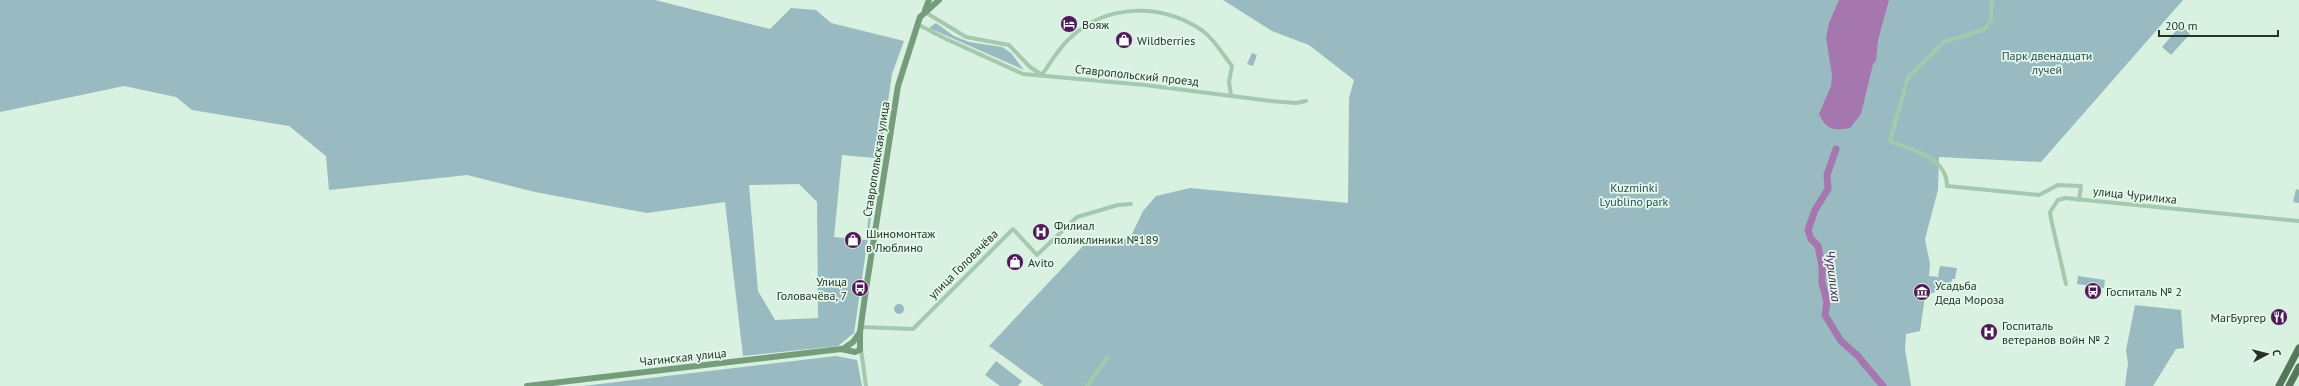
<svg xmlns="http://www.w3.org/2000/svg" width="2299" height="386" font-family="'PT Sans',sans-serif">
<rect width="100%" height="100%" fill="#d8f1e0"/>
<!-- green -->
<g fill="#98bac0" fill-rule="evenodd">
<path d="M0 0H655L770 29 791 8 816 10 831 23 904 41 892 74 854 333 838 346 743 356 725 202 647 213 535 192 467 175 329 190 326 156 289 126 192 110 176 97 124 86 0 112ZM842 155 875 158 866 240 834 237ZM799 184 817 202 818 318 775 320 758 291 749 185Z"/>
<path d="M1223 0H2183L2041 162 1939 157 1938 190 1925 239 1930 264 1929 276 1938 277 1940 266 1957 268 1955 279H1952L1951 285 1925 296 1920 331 1906 334 1905 349 1911 386H1044L989 346 1083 246 1117 245 1132 234 1143 211 1156 196 1190 188 1348 203 1349 98 1354 80 1309 45 1272 31Z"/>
<path d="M936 23 954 36 969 42 1002 47 1011 53 1024 70 929 28Z"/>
<path d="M2181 25 2190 34 2171 55 2162 47Z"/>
<path d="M1252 53 1257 55 1253 66 1247 64Z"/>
<path d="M2296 189 2299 190V203L2293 202Z"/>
<path d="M2078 276 2105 280 2104 288 2077 284Z"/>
<circle cx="899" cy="309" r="5"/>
<path d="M2135 305 2181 310 2184 348 2176 349 2153 386H2125L2128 363 2126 350Z"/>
<path d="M836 356 857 360 862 386H583Z"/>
<path d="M996 361 1022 381 1018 386H1000L985 375Z"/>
</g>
<!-- water -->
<path fill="#a677ae" d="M1839 0H1889L1878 40 1876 61 1873 64 1861 114 1850 128C1834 131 1826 130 1819 114L1831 86 1832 75 1826 38 1829 23Z"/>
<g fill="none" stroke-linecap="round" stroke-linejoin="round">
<!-- river -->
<g stroke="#a677ae" stroke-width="7">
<path d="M1836 149 1827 175 1828 189 1815 210 1808 230 1811 239 1818 246 1822 266V283L1827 302 1825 315 1841 341 1859 357"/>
<path d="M1861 360 1883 386"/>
</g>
<!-- street -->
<g stroke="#a4c9ae" stroke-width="4">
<path d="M1992 0 1991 19 1985 29 1944 42 1908 77 1890 141C1912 150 1947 157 1947 186L2039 195 2058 185 2081 186 2079 200"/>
<path d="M925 12 966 37 1009 45 1030 67 1042 75"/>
<path d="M917 24 944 38 1023 74 1145 85 1271 101 1296 103 1306 101"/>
<path d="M1042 75C1050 63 1059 48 1070 38 1107 3 1162 3 1203 31 1215 40 1223 55 1232 66L1229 82 1231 95"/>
<path d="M2066 284 2051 219 2050 212 2058 200 2065 198 2299 221"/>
<path d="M861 327 913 329 1013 229 1037 255 1077 217 1118 205 1131 204"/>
<path d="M861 349 866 386"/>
<path d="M1087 386 1107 358"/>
</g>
<!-- secondary -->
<g stroke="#759d7c" stroke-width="6">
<path d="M925 10 929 0"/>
<path d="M843 349 853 342 860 332"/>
<path d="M527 386 841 349 855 352 860 350V332L866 289 898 86 920 17 939 0"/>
</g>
<!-- primary -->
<g stroke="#56775b" stroke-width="7">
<path d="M2279 386 2299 348"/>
<path d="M2289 386 2299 367"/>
</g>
</g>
<!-- icons -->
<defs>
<g id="hotel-disc" transform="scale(0.9)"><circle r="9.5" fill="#4e1b56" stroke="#e4f9eb"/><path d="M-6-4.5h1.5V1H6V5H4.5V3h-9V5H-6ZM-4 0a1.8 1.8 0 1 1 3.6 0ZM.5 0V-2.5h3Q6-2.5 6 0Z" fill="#fff"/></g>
<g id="shop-disc" transform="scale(0.9)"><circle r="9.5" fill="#4e1b56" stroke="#e4f9eb"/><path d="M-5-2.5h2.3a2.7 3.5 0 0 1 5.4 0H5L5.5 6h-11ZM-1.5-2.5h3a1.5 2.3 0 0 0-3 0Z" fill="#fff"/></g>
<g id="hospital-disc" transform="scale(0.9)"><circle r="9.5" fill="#4e1b56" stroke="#e4f9eb"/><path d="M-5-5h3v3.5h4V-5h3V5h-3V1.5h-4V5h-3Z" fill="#fff"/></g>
<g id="bus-disc" transform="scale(0.9)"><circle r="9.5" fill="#4e1b56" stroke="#e4f9eb"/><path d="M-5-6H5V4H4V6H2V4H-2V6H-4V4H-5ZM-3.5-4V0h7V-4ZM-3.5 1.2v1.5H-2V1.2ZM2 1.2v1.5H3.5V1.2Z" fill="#fff"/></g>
<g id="museum-disc" transform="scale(0.9)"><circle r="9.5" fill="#4e1b56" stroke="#e4f9eb"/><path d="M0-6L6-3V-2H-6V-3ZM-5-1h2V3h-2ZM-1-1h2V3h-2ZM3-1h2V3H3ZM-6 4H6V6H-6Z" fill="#fff"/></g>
<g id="restaurant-disc" transform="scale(0.9)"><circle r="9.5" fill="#4e1b56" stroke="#e4f9eb"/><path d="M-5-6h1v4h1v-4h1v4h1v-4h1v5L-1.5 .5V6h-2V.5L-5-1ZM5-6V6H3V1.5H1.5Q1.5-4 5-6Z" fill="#fff"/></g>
</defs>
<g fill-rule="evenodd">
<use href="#hotel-disc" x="1069" y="24"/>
<use href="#shop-disc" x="1124" y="40"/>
<use href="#hospital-disc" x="1041" y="232"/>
<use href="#shop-disc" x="853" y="240"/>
<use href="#shop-disc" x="1015" y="262"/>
<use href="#bus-disc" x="860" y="288"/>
<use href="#bus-disc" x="2093" y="291"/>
<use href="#museum-disc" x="1922" y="292"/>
<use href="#restaurant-disc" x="2279" y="317"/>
<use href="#hospital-disc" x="1989" y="332"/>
</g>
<g text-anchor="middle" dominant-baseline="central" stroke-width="3.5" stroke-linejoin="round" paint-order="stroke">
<!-- poi labels -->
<g font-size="12" fill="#263428" stroke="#e4f9eb" text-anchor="start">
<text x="1082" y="24">Вояж</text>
<text x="1137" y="40">Wildberries</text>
<text x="1054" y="225">Филиал<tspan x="1054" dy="14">поликлиники №189</tspan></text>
<text x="866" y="233">Шиномонтаж<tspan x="866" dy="14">в Люблино</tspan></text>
<text x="1028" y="262">Avito</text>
<text x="847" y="281" text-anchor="end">Улица<tspan x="847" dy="14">Головачёва, 7</tspan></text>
<text x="1935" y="285">Усадьба<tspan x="1935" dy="14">Деда Мороза</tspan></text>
<text x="2106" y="291">Госпиталь № 2</text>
<text x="2266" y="317" text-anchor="end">МагБургер</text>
<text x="2002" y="325">Госпиталь<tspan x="2002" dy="14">ветеранов войн № 2</tspan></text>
</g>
<!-- park labels -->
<g font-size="12" fill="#294c53" stroke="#e4f9eb">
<text x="2047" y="55">Парк двенадцати<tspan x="2047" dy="14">лучей</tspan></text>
<text x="1634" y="187">Kuzminki<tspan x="1634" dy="14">Lyublino park</tspan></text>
</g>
<!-- street labels -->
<g font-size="12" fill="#263428" stroke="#e4f9eb">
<text transform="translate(1137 75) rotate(6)">Ставропольский проезд</text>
<text transform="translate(876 159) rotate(-81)">Ставропольская улица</text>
<text transform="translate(2135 195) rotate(6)">улица Чурилиха</text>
<text transform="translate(963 264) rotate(-45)">улица Головачёва</text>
<text transform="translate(683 357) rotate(-6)">Чагинская улица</text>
</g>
<!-- water labels -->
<g font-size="13" font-style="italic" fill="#4e1b56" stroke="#e4f9eb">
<text transform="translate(1833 276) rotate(83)">Чурилиха</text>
</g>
</g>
<!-- north arrow -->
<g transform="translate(2267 354) rotate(83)" stroke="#e4f9eb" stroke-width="3" paint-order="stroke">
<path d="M0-3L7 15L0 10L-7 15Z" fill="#263428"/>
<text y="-6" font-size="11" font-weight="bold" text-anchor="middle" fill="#263428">С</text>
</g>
<!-- scale -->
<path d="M2159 30v6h119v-6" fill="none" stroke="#263428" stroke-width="2"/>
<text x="2165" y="30" font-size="12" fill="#263428" stroke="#e4f9eb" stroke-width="3" paint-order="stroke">200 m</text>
</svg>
